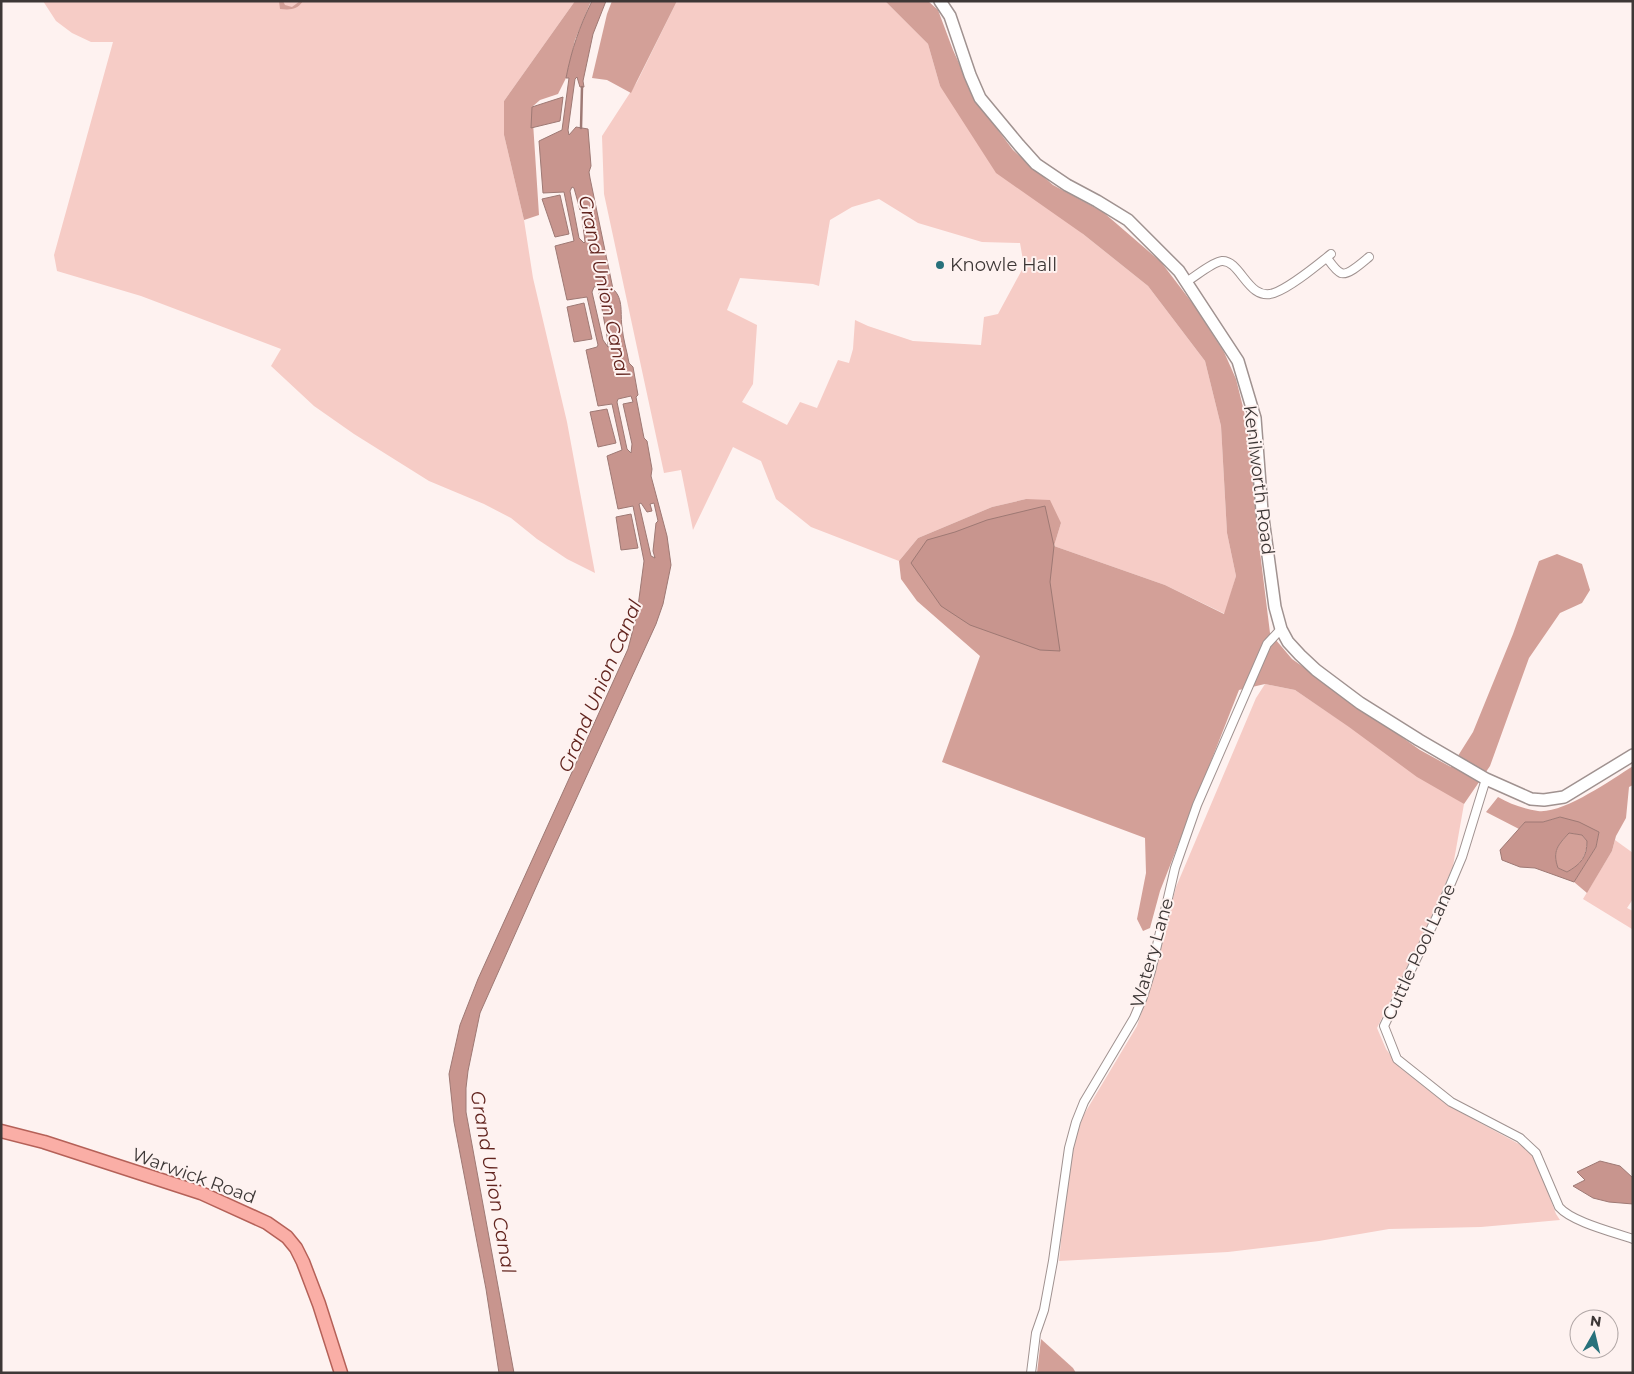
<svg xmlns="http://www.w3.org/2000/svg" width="1634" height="1374" font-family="Montserrat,sans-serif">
<rect width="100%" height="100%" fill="#fef2f0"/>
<!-- green -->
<g fill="#f6ccc6" fill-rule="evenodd">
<path d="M43 1H575L504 101V135L524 220 533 278 567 422 595 573 567 559 537 539 511 518 484 504 429 481 354 434 314 406 271 366 281 349 141 296 57 271 54 255 113 42H91L72 33 56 21Z"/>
<path d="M677 1H885L928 44 940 86 1083 234 1148 286 1205 361 1221 426 1227 533 1236 576 1225 614 1165 585 1054 546 1061 523 1026 499 992 507 918 538 899 561 811 527 776 499 761 461 733 447 693 530 681 470 664 473 604 194 602 136 637 82ZM879 199 918 223 982 242 1020 243 1024 266 998 314 984 317 981 345 913 341 868 326 855 320 853 349 849 363 838 360 817 408 800 402 787 425 742 402 753 384 757 325 727 310 740 278 813 284 819 286 830 220 852 207Z"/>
<path d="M1265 684 1295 690 1464 804 1453 866 1428 924 1377 1028 1386 1049 1399 1067 1447 1105 1519 1144 1534 1156 1556 1214 1560 1220 1481 1227 1389 1229 1319 1241 1228 1252 1059 1261 1067 1180 1074 1143 1083 1116 1137 1026 1151 984 1176 887 1256 698Z"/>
<path d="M1615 840 1633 853V899L1627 908 1633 911 1632 929 1583 899 1612 851Z"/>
</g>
<!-- forest -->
<g fill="#d3a098">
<path d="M279 1H283L285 5 292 7 300 1H303C297 10 290 10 280 9Z"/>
<path d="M575 1H591L575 40 566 78 558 94 540 100 532 107 539 215 524 220 504 135V101Z"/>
<path d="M612 1H677L631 93 607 80 592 78 607 14Z"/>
<path d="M885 1H928L938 10 953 50 976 101 1013 150 1053 185 1103 212 1161 262 1193 304 1224 352 1236 379 1244 411 1255 472 1260 552 1270 633 1292 659 1420 750 1451 767 1473 732 1513 634 1539 561 1557 554 1582 564 1590 590 1582 603 1560 613 1529 658 1490 766 1464 804 1417 777 1349 727 1295 690 1265 684 1239 690 1160 891 1150 928 1143 931 1137 919 1146 873 1145 838 942 762 980 656 917 601 901 579 899 561 918 538 992 507 1026 499 1050 500 1061 523 1054 546 1165 585 1224 614 1236 576 1227 533 1221 426 1205 361 1148 286 1083 234 996 173 940 86 928 44Z"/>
<path d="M1633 766V785L1629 787 1626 818 1616 836 1612 851 1587 893 1574 882 1596 847 1599 832 1560 817 1543 822H1525L1519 829 1486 812 1498 797C1510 804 1524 809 1538 811 1563 814 1611 780 1633 766Z"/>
<path d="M1569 833 1582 835 1587 841C1586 857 1581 864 1567 872L1558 868C1552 851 1558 845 1569 833Z"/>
<path d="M1041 1339 1073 1368 1076 1373H1037Z"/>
</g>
<!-- water -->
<g fill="#c8958e" stroke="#9e7974" fill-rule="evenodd">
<path d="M592 1H606L593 34 583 81 584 87H580L577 77 575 79 568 130 569 135 576 127 588 129 591 166 589 172 590 178 613 289C624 299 620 314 622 327 623 339 627 351 629 363L633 367 638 395 636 397 644 438 647 441 652 469 651 476 667 536 671 565 663 604 656 624 541 876 480 1013 468 1071 466 1088V1112L514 1373H499L486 1289 454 1122 449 1074 460 1025 478 979 628 649 637 614 644 561 633 506 618 509 607 456 622 450 612 404 598 406 586 350 597 347 598 345 587 297 567 300 555 246 574 241 564 192 543 193 539 141 562 130 569 78H566C572 48 579 28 592 1ZM572 187 574 188 580 210 592 208 593 214 582 217 585 242 584 243 579 238 570 191ZM606 284 608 291 599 293 607 336 608 347 603 340 592 292 594 287ZM631 396 633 402 623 404 632 444 631 453 627 449 617 402 618 399ZM641 503 647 512 652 511 650 504 654 503 658 521 656 523 653 551 655 558 651 556 639 504Z"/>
<path d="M563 97 560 121 531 128 532 107Z"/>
<path d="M560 195 569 234 555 237 542 199Z"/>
<path d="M584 303 592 339 574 342 567 307Z"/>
<path d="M607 409 616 443 598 447 590 412Z"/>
<path d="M1045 506 1054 546 1050 582 1060 651 1040 650 970 625 941 606 911 563 927 540 955 532 987 520Z"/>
<path d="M631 514 638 548 621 550 616 517Z"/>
<path d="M1560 817 1579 822 1599 832 1596 847 1574 882 1535 868 1520 867 1502 860 1500 850 1525 822H1543ZM1569 833 1582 835 1587 841C1587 857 1581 864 1567 872L1558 868C1552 851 1558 845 1569 833Z"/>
<path d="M1600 1161 1620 1166 1633 1178V1204L1609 1202 1593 1198 1573 1186 1585 1180 1577 1172Z"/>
</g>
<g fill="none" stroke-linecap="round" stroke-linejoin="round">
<!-- stream -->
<path stroke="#9e7974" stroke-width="2.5" d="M581 128 582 87"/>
<!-- street casing -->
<g stroke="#a09290" stroke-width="10">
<g id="street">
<path d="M1327 258C1330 262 1336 271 1341 273 1348 276 1364 261 1369 257"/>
<path d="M1186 282C1195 277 1212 262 1222 261 1241 260 1248 302 1274 293 1291 287 1316 266 1331 254"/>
<path d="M1486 779 1462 857 1438 914 1384 1026 1397 1059 1451 1102 1520 1138 1536 1153 1559 1207C1572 1222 1613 1232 1633 1239"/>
<path d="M1031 1373 1036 1333 1044 1310 1053 1261 1069 1148 1076 1122 1084 1102 1134 1018 1143 997 1151 971 1175 868 1197 805 1267 644 1281 629"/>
</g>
</g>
<!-- secondary casing -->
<g stroke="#a09290" stroke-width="14">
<path id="secondary" d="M940 1 950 16 970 75 980 98 1019 145 1036 164 1067 185 1097 201 1128 220 1179 271 1238 361 1255 418 1262 511 1275 607 1281 629 1288 642 1300 655 1316 670 1360 703 1419 740 1486 779 1531 799 1544 800 1564 797 1633 755"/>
</g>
<!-- primary casing -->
<g stroke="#b56158" stroke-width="15">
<path id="primary" d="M1 1131 44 1142 201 1193 267 1223 287 1237 296 1248 303 1262 319 1304 341 1373"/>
</g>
<!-- street -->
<use href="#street" stroke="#fff" stroke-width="8"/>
<!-- secondary -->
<use href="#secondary" stroke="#fff" stroke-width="11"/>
<!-- primary -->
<use href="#primary" stroke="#faaea6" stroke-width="12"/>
</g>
<!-- markers -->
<circle fill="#28717b" stroke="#fef2f0" stroke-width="2" cx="940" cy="265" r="5"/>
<g text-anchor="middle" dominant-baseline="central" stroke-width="4" stroke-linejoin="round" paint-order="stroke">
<!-- poi labels -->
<g font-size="18" fill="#3d3736" stroke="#fef2f0" text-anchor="start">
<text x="950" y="265">Knowle Hall</text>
</g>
<!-- street labels -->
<g font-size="18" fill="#3d3736" stroke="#fef2f0">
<text transform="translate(1259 480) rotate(83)">Kenilworth Road</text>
<text transform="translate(1419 952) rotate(-65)">Cuttle Pool Lane</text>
<text transform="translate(1152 953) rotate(-74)">Watery Lane</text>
<text transform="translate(194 1176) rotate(20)">Warwick Road</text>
</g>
<!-- water labels -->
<g font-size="19" font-style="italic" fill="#62241e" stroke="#fef2f0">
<text transform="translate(604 286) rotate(78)">Grand Union Canal</text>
<text transform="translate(600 686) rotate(-67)">Grand Union Canal</text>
<text transform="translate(493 1182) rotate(80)">Grand Union Canal</text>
</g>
</g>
<!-- border -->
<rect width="1634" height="1374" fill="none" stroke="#3d3736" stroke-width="5"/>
<!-- north arrow -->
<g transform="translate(1594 1334) rotate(8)"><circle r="24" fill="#fef2f0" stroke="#b1a7a6"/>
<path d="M0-4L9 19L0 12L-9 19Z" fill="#28717b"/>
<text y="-8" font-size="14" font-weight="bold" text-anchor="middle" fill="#3d3736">N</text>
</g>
</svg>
